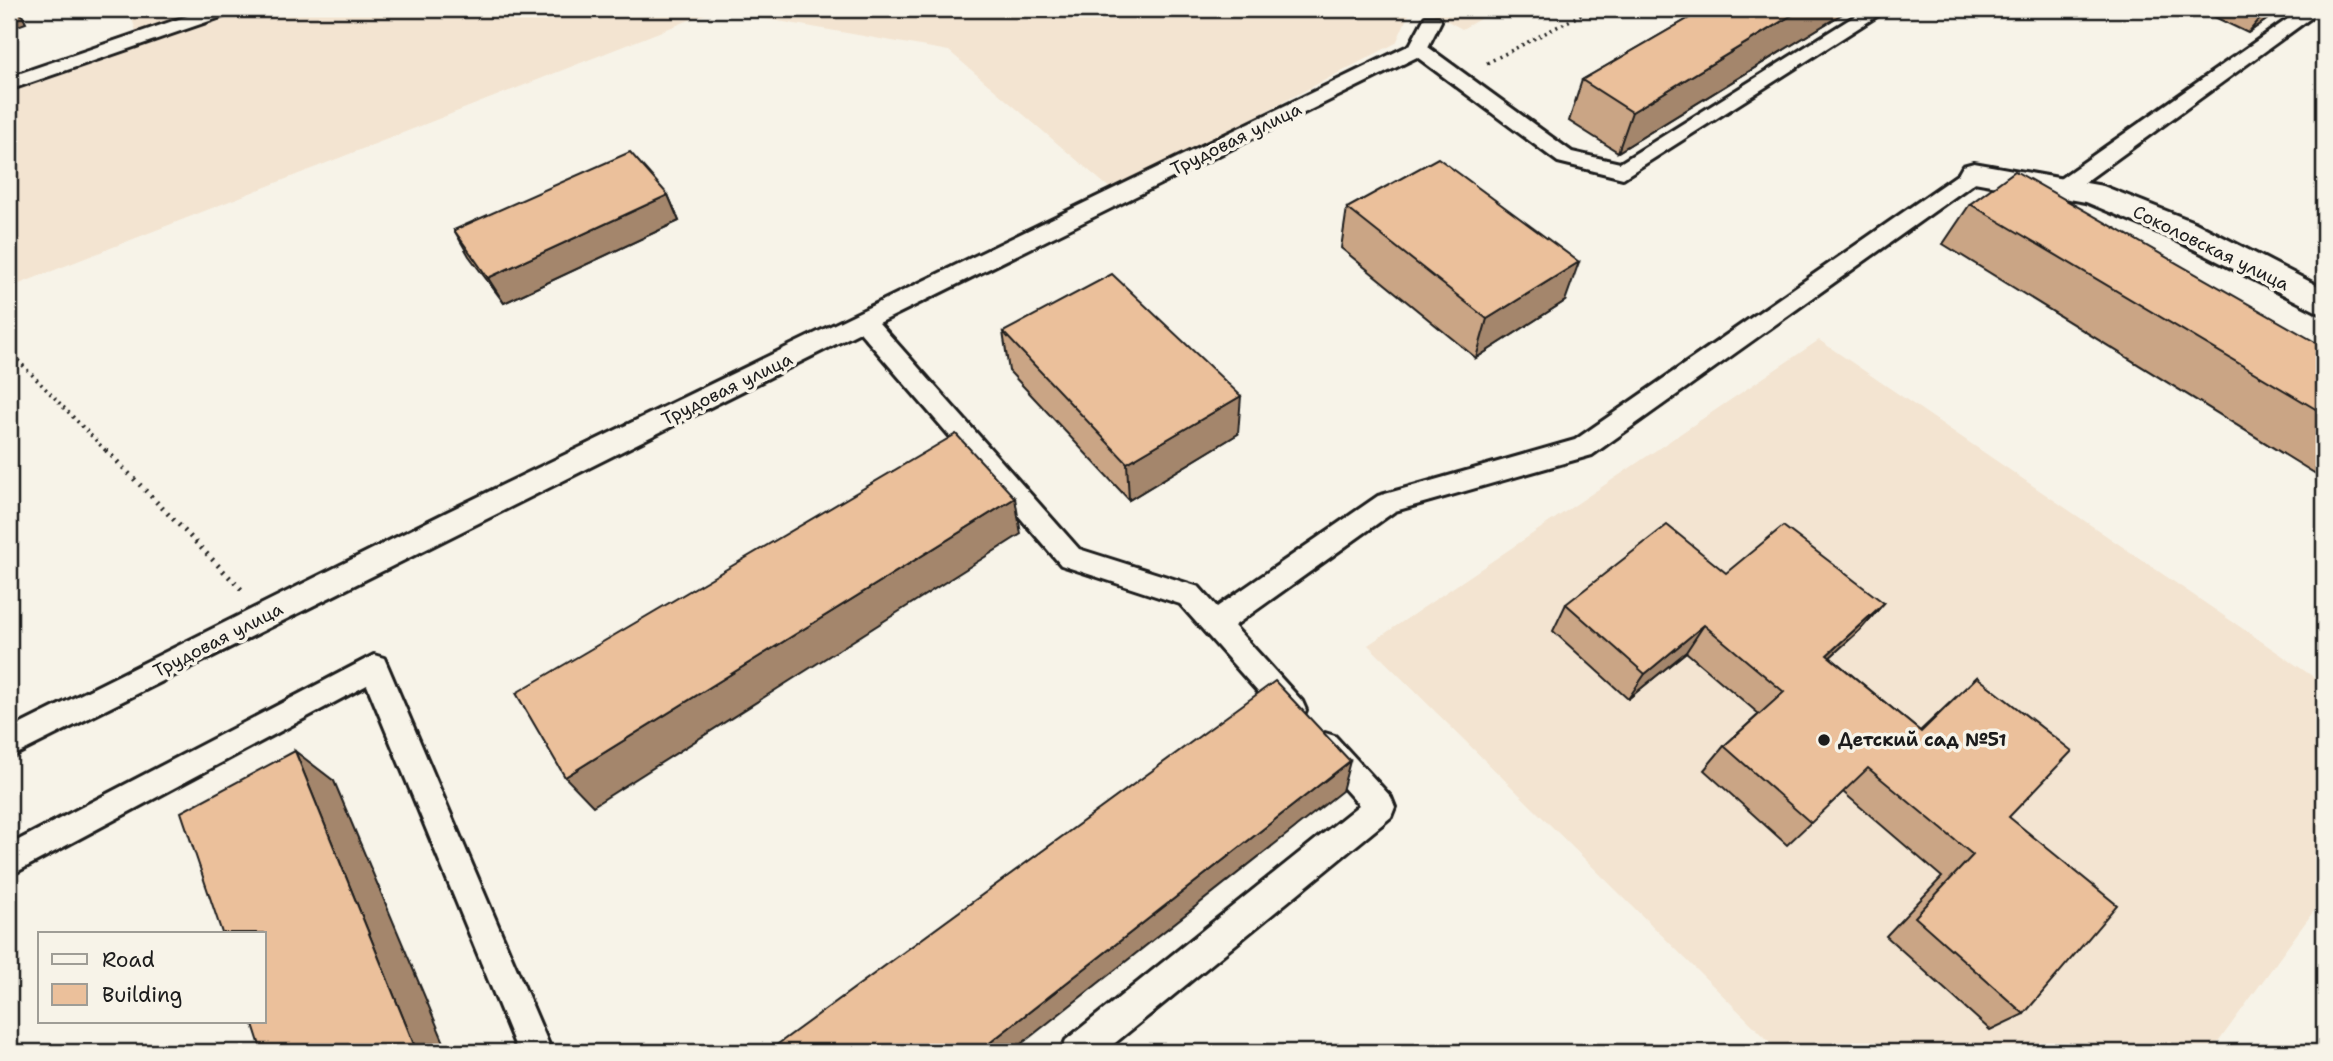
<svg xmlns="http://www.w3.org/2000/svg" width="2333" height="1061" font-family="'Shantell Sans',sans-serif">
<rect width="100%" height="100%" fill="#f7f3e8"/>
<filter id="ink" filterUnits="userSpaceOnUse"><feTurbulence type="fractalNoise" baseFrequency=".0143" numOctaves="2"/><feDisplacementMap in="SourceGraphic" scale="14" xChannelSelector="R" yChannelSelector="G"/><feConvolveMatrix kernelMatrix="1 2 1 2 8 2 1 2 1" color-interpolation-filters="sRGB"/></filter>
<g filter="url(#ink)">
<!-- built -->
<g fill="#f3e4d1">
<path d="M129 9H1411L1396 43 1113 191 949 51 715 10 9 288V83L140 44Z"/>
<path d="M1426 9H1498L1462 29Z"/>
<path d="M1819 340 2324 684V897L2211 1052H1780L1368 645Z"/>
</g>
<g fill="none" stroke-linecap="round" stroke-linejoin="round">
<!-- service casing -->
<g stroke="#1c1c1c" stroke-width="6">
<g id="service">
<path d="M208 9H224L226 12 224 16 9 90V77Z"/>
<path d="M1866 9H1888L1623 178 1558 162 1417 57 879 323 1079 549 1199 587 1217 607 1378 496 1575 440 1967 168H1981L1985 173 1981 178 1592 455 1395 511 1234 626 1302 701 1306 710 1302 719 1292 723 1282 719 1180 604 1061 565 860 332 9 758V730L447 512 1410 45 1425 17H1439L1441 21 1428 47 1572 152 1620 163Z"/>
<path d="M2302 9H2323L2070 193H2054L2051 188 2054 183Z"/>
<path d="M374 655 384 658 388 667 552 1052H518L367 685 9 876V845Z"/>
<path d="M1325 733 1335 736 1391 797 1395 807 1391 817 1104 1052H1061L1066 1040 1359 805 1315 756 1310 746 1315 736Z"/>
</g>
</g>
<!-- minor casing -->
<g stroke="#1c1c1c" stroke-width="6">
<path id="minor" d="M1974 163 2103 186 2194 222 2324 289V315L2172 238 2086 202 1963 180 1959 173 1963 166Z"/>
</g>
<!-- path-far1 -->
<g stroke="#1c1c1c" stroke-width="3.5" stroke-dasharray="2 4.5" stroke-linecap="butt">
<path d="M1487 63 1592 9"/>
<path d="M9 351 107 452"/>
</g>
<!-- path -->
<path stroke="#1c1c1c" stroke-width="5" stroke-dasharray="2 6" stroke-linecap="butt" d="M106 450 242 590"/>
<!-- service -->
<use href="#service" fill="#f7f3e8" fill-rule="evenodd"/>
<!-- minor -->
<use href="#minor" fill="#f7f3e8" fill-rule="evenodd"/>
</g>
<!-- wall -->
<g fill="#caa585" stroke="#1c1c1c" stroke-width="2">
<path d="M1705 9H1850L1618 152 1569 121 1582 80Z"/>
<path d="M2198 9H2277L2269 18 2248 33Z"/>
<path d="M668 195 679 221 504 303 469 256 454 230Z"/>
<path d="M1970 204 2324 347V479L1943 244Z"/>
<path d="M1347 208 1565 301 1476 358 1341 248Z"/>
<path d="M1003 332 1238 434 1129 500 1009 371Z"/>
<path d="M1884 603 1860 630 1830 657 1920 731 1977 677 2009 817 2024 1014 1990 1030 1886 936 1942 877 1843 792 1787 845 1704 770 1724 746 1759 714 1686 652 1628 699 1553 631 1566 604Z"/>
</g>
<!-- shaded-wall -->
<g fill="#a4866c" stroke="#1c1c1c" stroke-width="2">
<path d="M9 9H19L26 23 9 29Z"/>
<path d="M1802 9H1850L1618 152 1632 112Z"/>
<path d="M2271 9H2277L2269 18 2248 33 2263 15Z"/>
<path d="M668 195 679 221 504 303 488 278Z"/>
<path d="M1579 262 1565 301 1476 358 1487 319Z"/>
<path d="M1241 396 1238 434 1129 500 1127 463Z"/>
<path d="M1015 498 1021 534 593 806 565 777Z"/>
<path d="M1884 603 1860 630 1804 681 1827 655Z"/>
<path d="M1704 625 1686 652 1628 699 1645 674Z"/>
<path d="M295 751 334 781 448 1052H417Z"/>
<path d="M1350 761 1342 791 1011 1052H978Z"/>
</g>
<!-- building -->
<g fill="#ebc09b" stroke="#1c1c1c" stroke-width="2">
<path d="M1705 9H1802L1632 112 1582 80Z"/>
<path d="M2251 9H2271L2263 15Z"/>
<path d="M630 152 668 195 488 278 454 230Z"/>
<path d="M1438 158 1579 262 1487 319 1347 208Z"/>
<path d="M2015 171 2324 347V414L1970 204Z"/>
<path d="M1112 274 1241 396 1127 463 1003 332Z"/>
<path d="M956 434 1015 498 565 777 516 693Z"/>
<path d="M1667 525 1726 573 1783 526 1884 603 1827 655 1921 732 1977 677 2072 751 2009 817 2117 905 2024 1014 1915 917 1973 855 1868 768 1811 823 1724 746 1784 692 1704 625 1645 674 1566 604Z"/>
<path d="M1275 681 1350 761 978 1052H767Z"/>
<path d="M295 751 417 1052H262L252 1021H264V933H222L181 812Z"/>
</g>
</g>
<!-- markers -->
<circle fill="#1c1c1c" stroke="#f7f3e8" stroke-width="2.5" cx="1824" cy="740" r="7"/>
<g text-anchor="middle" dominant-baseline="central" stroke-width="7" stroke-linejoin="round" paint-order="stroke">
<!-- street labels -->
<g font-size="18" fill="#1c1c1c" stroke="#f7f3e8">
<text transform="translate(1236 139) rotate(-26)">Трудовая улица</text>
<text transform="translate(2211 248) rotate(26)">Соколовская улица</text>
<text transform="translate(727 389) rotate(-26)">Трудовая улица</text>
<text transform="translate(218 640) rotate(-27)">Трудовая улица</text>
</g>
<!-- poi labels -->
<g font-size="18" font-weight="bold" fill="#1c1c1c" stroke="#f7f3e8" text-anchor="start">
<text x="1838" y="740">Детский сад №51</text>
</g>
</g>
<!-- margin -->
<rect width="2333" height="1061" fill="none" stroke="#f7f3e8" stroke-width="35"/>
<rect x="18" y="18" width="2298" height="1026" fill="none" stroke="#1c1c1c" stroke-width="2.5" filter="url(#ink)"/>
<!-- legend -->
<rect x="38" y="932" width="228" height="91" fill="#f7f3e8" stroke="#9f9d96" stroke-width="2"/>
<rect x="52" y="954" width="35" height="10" fill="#f7f3e8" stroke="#9f9d96" stroke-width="2"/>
<text x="102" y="967" font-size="21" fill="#1c1c1c">Road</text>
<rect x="52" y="984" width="35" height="21" fill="#ebc09b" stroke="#9f9d96" stroke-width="2"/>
<text x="102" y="1002" font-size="21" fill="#1c1c1c">Building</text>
</svg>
